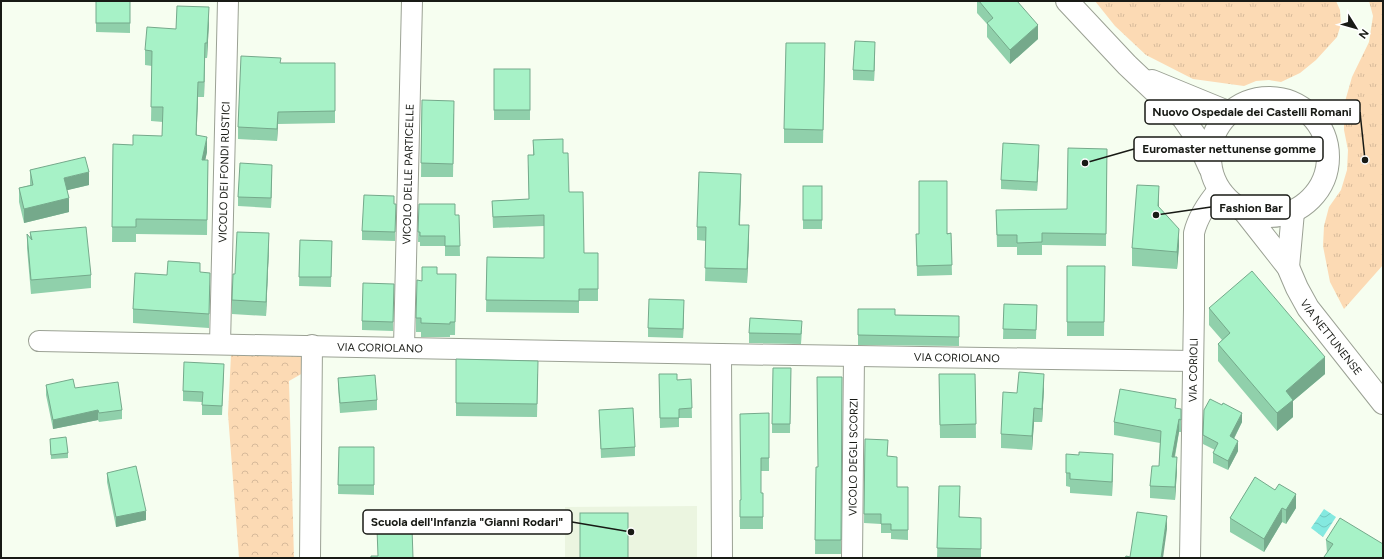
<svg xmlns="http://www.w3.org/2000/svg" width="1384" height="559" font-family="Figtree,sans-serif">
<defs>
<pattern id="grass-tufts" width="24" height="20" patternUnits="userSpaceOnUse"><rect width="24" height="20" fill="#fcdab4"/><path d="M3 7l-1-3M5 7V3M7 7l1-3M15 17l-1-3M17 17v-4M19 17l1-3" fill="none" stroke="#d7ba9a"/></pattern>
<pattern id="forest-crowns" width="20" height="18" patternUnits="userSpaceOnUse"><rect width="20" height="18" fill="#fcdab4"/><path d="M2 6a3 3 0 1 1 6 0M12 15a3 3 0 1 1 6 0" fill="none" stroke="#d7ba9a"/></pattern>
<pattern id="water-waves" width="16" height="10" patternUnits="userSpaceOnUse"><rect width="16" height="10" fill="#84e9e0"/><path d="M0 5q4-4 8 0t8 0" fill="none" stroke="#71c7bf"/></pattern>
</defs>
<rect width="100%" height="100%" fill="#f6fef0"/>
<!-- built -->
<path fill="#ebf5e0" d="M697 506V558H565V507Z"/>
<!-- grass -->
<g fill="url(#grass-tufts)">
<path d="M1095 1H1336L1340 10 1341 24 1337 37 1316 60 1300 73 1281 82 1269 80 1256 81 1244 86 1193 79 1146 55 1115 26Z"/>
<path d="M1369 1H1383V265L1344 309 1330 282 1323 246 1324 226 1329 207 1341 190 1347 170 1348 150 1344 130V105L1352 77 1369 42 1373 16Z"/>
</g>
<!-- forest -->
<path fill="url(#forest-crowns)" d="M231 355H302L303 373 289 381 294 558H239L228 414Z"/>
<!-- water -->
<path fill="url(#water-waves)" d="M1324 509 1336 517 1323 537 1311 528Z"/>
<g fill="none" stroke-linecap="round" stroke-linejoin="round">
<!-- minor casing -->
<g stroke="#9ba194" stroke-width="22">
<g id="minor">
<path id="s1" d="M39 341 721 354 1193 361"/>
<path id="s2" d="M220 344 228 1"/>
<path id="s3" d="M404 347 412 1"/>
<path d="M721 354 722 558"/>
<path d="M310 558 312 345"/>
<path id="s4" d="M852 558 854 356"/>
<path id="s5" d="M1190 558 1194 309V233C1198 216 1208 202 1219 189"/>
</g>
</g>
<!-- primary casing -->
<g stroke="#9ba194" stroke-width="24">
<g id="primary">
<path d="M1067 1 1127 65 1183 118 1196 137 1210 168"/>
<path d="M1152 81 1230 113"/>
<circle cx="1269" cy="157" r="59"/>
<path id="s6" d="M1244 211 1288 267 1297 288 1308 308 1383 403"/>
<path d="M1288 267 1293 212"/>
</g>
</g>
<!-- minor -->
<use href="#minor" stroke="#fff" stroke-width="20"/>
<!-- primary -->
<use href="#primary" stroke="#fff" stroke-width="22"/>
</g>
<!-- wall -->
<g fill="#90d0ab">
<path d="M96 1H130V33L96 32Z"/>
<path d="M977 1H1017L1038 39 1010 64 987 37V24L977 13Z"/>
<path d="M209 22 207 58H205L204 97H198L196 135 207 152 205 160H208L207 235 136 234V242H112L113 144 133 145 162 136 163 122 151 121 152 66 145 65V50L176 29Z"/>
<path d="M875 51 874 81 853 80V70Z"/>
<path d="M825 57 823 143H784V129Z"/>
<path d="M281 63H335V123L278 124 277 141 238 139V127Z"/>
<rect x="494" y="69" width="36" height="51"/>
<path d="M422 100 454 114 453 177H421Z"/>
<path d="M533 140 563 153 569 192 584 253H598V301H579V313L486 312 487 257 544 258V226L493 228 492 201 529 199 528 167 533 155Z"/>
<path d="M1039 154 1037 191 1001 189V180Z"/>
<path d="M1107 161 1106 246 1042 245V255H1017V247H997L996 210 1067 209Z"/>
<path d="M30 170 89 185 67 190 69 212 24 223 19 202V188L30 185Z"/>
<path d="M272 174 271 208 238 206V197Z"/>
<rect x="803" y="186" width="19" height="43"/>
<path d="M741 187 740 225 749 239 747 283 705 281 706 241 697 240V227Z"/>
<path d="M1159 203V207L1179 246 1177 269 1132 266V248Z"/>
<path d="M394 204H396L395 241 362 240V231Z"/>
<path d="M419 204 455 215H459L460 256H445V246H420V242H418Z"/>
<path d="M30 232 91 275V288L31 294 27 248V234L30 238Z"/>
<path d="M951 233 952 275 917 276 916 234Z"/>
<path d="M300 240 332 241 331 287 299 286Z"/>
<path d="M269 247 266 316 232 314V300L235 274Z"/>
<path d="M1067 266H1105L1104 336H1067Z"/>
<path d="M200 272 210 286 209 328 133 323V309L167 275Z"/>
<path d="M437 274H456L455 335H450V337H421V332H416V318L422 281Z"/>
<path d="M394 284 393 331 362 330V321Z"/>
<path d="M1004 304 1037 305 1036 339H1003Z"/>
<path d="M1209 308 1325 374 1293 401V417L1277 431 1218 361V344L1222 340 1209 325Z"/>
<path d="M858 309 895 315 959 316V346L858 345Z"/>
<path d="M684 310 683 338 648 337V328Z"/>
<path d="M802 330 801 344 749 343V333Z"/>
<path d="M456 359 538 374 537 417 456 416Z"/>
<path d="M791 368 790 433H772V424Z"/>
<path d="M224 373 222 415H202V402L183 401V391Z"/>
<path d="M659 374 677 380 691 379 692 418H679V427L660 428Z"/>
<path d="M939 374H975L976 438H940Z"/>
<path d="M842 377 841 554H815L816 467H818Z"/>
<path d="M338 378 377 400V410L340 413 338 387Z"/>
<path d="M46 385 75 388 122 410V419L99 422 98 420 53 429 46 395Z"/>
<path d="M1044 388 1042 422H1034L1032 450 1001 448V434L1017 393Z"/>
<path d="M1176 409H1181V432H1179L1175 457 1177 470 1175 500 1150 498V486L1159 466 1160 443 1114 435V422Z"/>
<path d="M599 410 635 447V456L601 458Z"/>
<path d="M1204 410 1242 422 1234 439 1238 451 1228 470 1213 463V453L1215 450 1203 444Z"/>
<path d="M769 413V471H761V493H763V529H740V500H741Z"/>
<path d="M50 439 68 453V458L51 459Z"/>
<path d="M865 439 887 456 897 487H908V540L891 539V533H881V524L864 523Z"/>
<path d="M339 447H374V495L338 494Z"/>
<path d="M1079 455 1113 467 1112 496 1070 493V487L1066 486V473Z"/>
<path d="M107 473 146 520 116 527 107 482Z"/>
<path d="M1255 477 1296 508 1286 524 1282 522 1264 552 1230 532V518Z"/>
<path d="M939 486 960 517 981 531V558H937Z"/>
<path d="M1326 540 1383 558H1324L1327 553Z"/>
</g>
<!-- shaded-wall -->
<g fill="#75a98b">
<path d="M209 7V22L207 58V43Z"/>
<path d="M1038 25V39L1010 64V50Z"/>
<path d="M875 42V51L874 81V71Z"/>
<path d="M205 43V58L204 97V82Z"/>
<path d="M198 82V97L196 150V135Z"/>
<path d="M278 112V124L277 141V129Z"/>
<path d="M207 137V152L202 175V160Z"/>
<path d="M1039 145V154L1037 191V182Z"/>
<path d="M272 165V174L271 208V198Z"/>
<path d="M89 172V185L64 191V178Z"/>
<path d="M741 174V187L739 238V225Z"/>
<path d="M1159 186V203L1158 223V206Z"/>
<path d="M69 198V212L24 223V209Z"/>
<path d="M749 225V239L747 283V269Z"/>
<path d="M1179 229V246L1177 269V252Z"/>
<path d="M269 233V247L266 316V302Z"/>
<path d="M684 300V310L683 338V329Z"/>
<path d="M1325 357V374L1293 401V417L1277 431V413L1286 391Z"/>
<path d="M1044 374V388L1042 422V409Z"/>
<path d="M1034 408V422L1032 450V436Z"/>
<path d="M98 410V420L53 429V420Z"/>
<path d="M1242 413V422L1230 446V436Z"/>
<path d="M1179 419V432L1172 470V457Z"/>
<path d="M1238 441V451L1228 470V461Z"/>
<path d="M1113 454V467L1112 496V482Z"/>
<path d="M1177 457V470L1175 500V487Z"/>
<path d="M1296 494V508L1286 524V510Z"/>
<path d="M1282 508V522L1264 552V539Z"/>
<path d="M146 511V520L116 527V517Z"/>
<path d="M1167 516V529L1163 558H1161Z"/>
</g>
<!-- building -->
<g fill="#a7f2c7" stroke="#75a98b">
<rect x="96" y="1" width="34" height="22"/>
<path d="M979 1H1017L1038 25 1010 50 987 23 993 18Z"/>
<path d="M177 6 209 7 207 43H205L204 82H198L196 135 207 137 202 160H208L207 220 136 219V227H112L113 144 133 145V135L162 136 163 107H151L152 51 145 50 147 27 176 29Z"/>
<path d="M855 41 875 42 874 71 853 70Z"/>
<path d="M786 43H825L823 130 784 129Z"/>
<path d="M241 56 281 58 280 63H335V111L278 112 277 129 238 127Z"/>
<rect x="494" y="69" width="36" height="41"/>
<path d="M422 100 454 101 453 164 421 163Z"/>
<path d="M563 139V153H568L569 192H583L584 253H598V289H579V301L486 300 487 257 544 258V215L493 217 492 201 529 199 528 155H534L533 140Z"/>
<path d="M1003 143 1039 145 1037 182 1001 180Z"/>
<path d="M1068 148 1107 149 1106 234 1042 233V242L1017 243V235H997L996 210 1067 209Z"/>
<path d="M85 157 89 172 64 178 69 198 24 209 19 188 33 185 30 170Z"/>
<path d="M240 163 272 165 271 198 238 197Z"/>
<path d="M699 172 741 174 739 225H749L747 269 705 268 706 227H697Z"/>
<path d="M919 181H947V234L951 233 952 265 917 266 916 234H919Z"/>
<path d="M1137 185 1159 186 1158 206 1179 229 1177 252 1132 248Z"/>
<rect x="803" y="186" width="19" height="34"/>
<path d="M364 195 394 196V204H396L395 232 362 231Z"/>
<path d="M419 204H455V215H459L460 246H445V236H420V232H418Z"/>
<path d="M86 227 91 275 31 280 27 234 32 240 30 232Z"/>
<path d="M237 232 269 233 266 302 232 300 233 274H235Z"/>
<path d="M300 240 332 241 331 277H299Z"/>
<path d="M168 261 200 263V272L210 273 209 314 133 309 135 273 167 275Z"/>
<path d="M1067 266H1105L1104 322H1067Z"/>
<path d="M422 267H437V274H456L455 322H450V324L421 323V318H416L417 280 422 281Z"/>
<path d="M1252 271 1325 357 1286 391 1293 400 1277 413 1218 344 1230 333 1209 308Z"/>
<path d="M363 283 394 284 393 322 362 321Z"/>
<path d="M649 299 684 300 683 329 648 328Z"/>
<path d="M1004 304 1037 305 1036 330 1003 329Z"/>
<path d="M858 309H895V315L959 316V337L858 335Z"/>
<path d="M750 318 802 321 801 334 749 333Z"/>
<path d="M456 359 538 361 537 404 456 403Z"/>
<path d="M184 362 224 364 222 406 202 405 203 392 183 391Z"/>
<path d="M773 368H791L790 424H772Z"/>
<path d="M1019 372 1044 374 1042 409 1034 408 1032 436 1001 434 1003 392 1017 393Z"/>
<path d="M659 374H677V380L691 379 692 408 679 409V418H660Z"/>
<path d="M939 374H975L976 424 940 425Z"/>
<path d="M375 375 377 400 340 403 338 378Z"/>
<path d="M817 377H842L841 540H815L816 467H818Z"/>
<path d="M73 379 75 388 118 382 122 410 99 413 98 410 53 420 46 385Z"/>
<path d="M1120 389 1176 399 1175 408 1181 409V420L1179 419 1172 457H1177L1175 487 1150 486 1152 466H1159L1161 431 1114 422Z"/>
<path d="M1210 399 1222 405 1223 403 1242 413 1230 436 1238 441 1228 461 1213 453 1218 443 1203 435 1204 410Z"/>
<path d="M633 408 635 447 601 449 599 410Z"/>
<path d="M769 413V458H761V493H763V517H740V500H741L740 414Z"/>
<path d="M66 437 68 453 51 455 50 439Z"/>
<path d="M865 439 888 440 887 456 897 457V487H908V530H891V524H881V514H864Z"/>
<path d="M339 447H374V485H338Z"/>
<path d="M1079 452 1113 454 1112 482 1070 479V473H1066V454L1079 455Z"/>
<path d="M136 466 146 511 116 517 107 473Z"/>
<path d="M1255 477 1275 490 1279 484 1296 494 1286 510 1282 508 1264 539 1230 518Z"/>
<path d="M939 486H960L959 517 981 518V549L937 548Z"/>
<path d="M1137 512 1167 516 1161 558H1125L1126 556 1130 557Z"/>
<rect x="580" y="513" width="48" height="45"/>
<path d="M1340 518 1383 544V558H1325L1324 557 1333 544 1326 540Z"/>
<path d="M412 528 413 558H371V556H378L377 529Z"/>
</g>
<g text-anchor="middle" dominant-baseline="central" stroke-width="3.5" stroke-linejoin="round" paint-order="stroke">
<!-- street labels -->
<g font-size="11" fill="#181a15" stroke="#fff">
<text stroke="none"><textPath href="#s2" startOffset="172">VICOLO DEI FONDI RUSTICI</textPath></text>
<text stroke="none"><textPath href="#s3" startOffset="173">VICOLO DELLE PARTICELLE</textPath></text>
<text stroke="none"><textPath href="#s6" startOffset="154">VIA NETTUNENSE</textPath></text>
<text stroke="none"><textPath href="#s1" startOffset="341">VIA CORIOLANO</textPath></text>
<text stroke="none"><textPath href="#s1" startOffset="918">VIA CORIOLANO</textPath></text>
<text stroke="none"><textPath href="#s5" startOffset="188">VIA CORIOLI</textPath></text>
<text stroke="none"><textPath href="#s4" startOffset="101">VICOLO DEGLI SCORZI</textPath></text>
</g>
</g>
<!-- callouts -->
<path fill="none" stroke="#181a15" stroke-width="1.5" d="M1365 160L1360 112M1085 163L1134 149M1156 215L1211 207M631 532L572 522"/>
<g fill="#181a15" stroke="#fff" stroke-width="1.5">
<circle cx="1365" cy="160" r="4"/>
<circle cx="1085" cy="163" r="4"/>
<circle cx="1156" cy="215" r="4"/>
<circle cx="631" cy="532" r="4"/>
</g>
<g fill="#fff" stroke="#181a15" stroke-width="1.5">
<rect x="1145" y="100" width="215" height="24" rx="4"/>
<rect x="1134" y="137" width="189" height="24" rx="4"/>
<rect x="1211" y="195" width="79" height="24" rx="4"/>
<rect x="363" y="510" width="209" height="24" rx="4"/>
</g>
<g font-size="12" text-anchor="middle" font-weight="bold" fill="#181a15">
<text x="1252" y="116">Nuovo Ospedale dei Castelli Romani</text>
<text x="1229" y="153">Euromaster nettunense gomme</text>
<text x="1251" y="212">Fashion Bar</text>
<text x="467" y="526">Scuola dell'Infanzia "Gianni Rodari"</text>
</g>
<!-- border -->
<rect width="1384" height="559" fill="none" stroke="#181a15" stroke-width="4"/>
<!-- north arrow -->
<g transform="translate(1356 28) rotate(127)" stroke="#ffffff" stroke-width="3" paint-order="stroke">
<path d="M0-3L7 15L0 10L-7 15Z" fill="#181a15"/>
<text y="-6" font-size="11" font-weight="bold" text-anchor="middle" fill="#181a15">N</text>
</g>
</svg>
